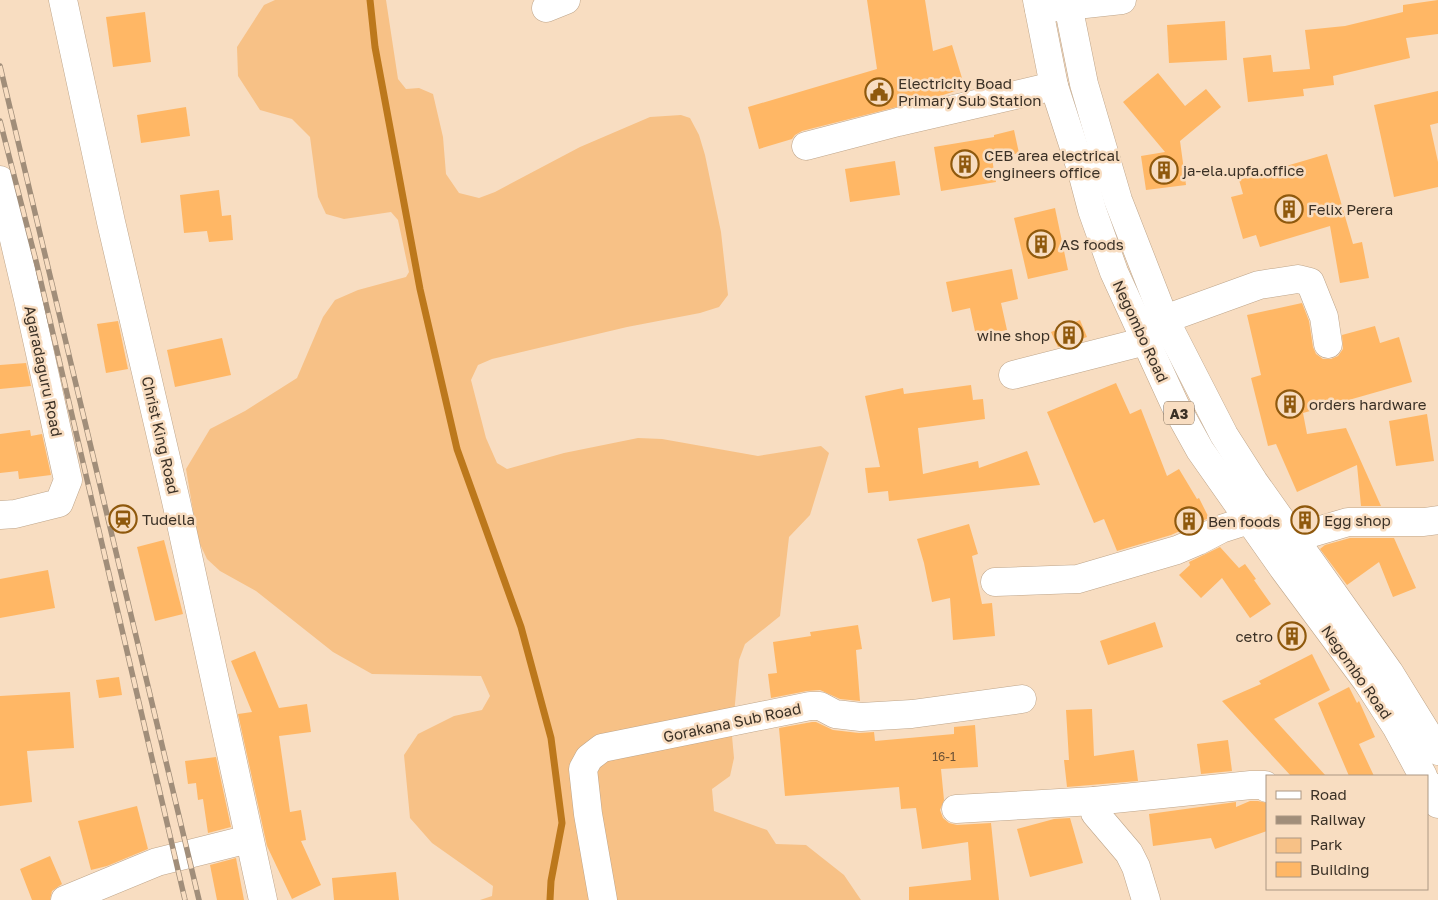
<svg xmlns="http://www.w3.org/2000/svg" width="1438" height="900" font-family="'Golos Text',sans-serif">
<rect width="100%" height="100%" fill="#f8ddc1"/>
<!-- green -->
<path fill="#f7c186" d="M275 0H386L398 79 406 89 419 88 433 94 443 137 446 174 459 193 479 198 495 192 580 147 650 117 681 115 690 118 699 135 705 155 721 232 728 295 719 307 700 313 627 327 492 359 478 365 471 380 486 438 497 463 507 469 564 453 638 438 662 439 758 456 821 446 829 453 810 515 789 537 780 616 745 644 739 660 732 736 734 758 730 776 712 789 714 811 767 830 776 844 806 845 844 875 861 900H480L492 896 493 886 432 843 410 818 404 755 418 734 454 716 482 710 490 696 481 676 372 674 333 652 256 591 220 571 207 559 198 540 186 469 210 429 245 411 297 378 323 317 335 300 358 290 406 277 409 272 398 220 391 212 344 219 326 214 318 197 310 137 292 119 260 110 238 76 237 47 264 5Z"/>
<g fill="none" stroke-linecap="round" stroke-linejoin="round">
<!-- stream -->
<path stroke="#bc781c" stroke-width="7" d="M370 0 375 47 420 289 457 449 521 627 551 738 562 823 551 881 550 900"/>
</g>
<!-- building -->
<g fill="#ffb765">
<path d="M867 0H925L933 51 952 45 965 88 940 96 802 131 795 135 792 139 759 149 748 107 877 69Z"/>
<path d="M1438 0V34L1406 38 1410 58 1333 76 1334 85 1303 89 1304 96 1248 102 1243 58 1271 55 1273 72 1310 69 1305 30 1345 26 1403 12V5Z"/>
<path d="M145 12 151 62 113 67 106 17Z"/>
<path d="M1225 21 1227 60 1169 63 1167 25Z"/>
<path d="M1158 73 1185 106 1206 89 1221 107 1180 141 1186 185 1146 190 1141 156 1165 152 1123 102Z"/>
<path d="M1438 91V123L1430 125 1438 162V187L1394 197 1374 105Z"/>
<path d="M186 107 190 136 141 143 137 115Z"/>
<path d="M1014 130 1019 153 992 159 996 182 941 191 934 147 994 137V135Z"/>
<path d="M1327 154 1353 244 1362 242 1369 278 1340 283 1330 226 1260 247 1256 235 1243 239 1231 197 1243 194 1239 180Z"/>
<path d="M895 161 900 195 850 202 845 169Z"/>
<path d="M219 190 222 216 231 215 233 240 209 242 207 231 184 233 180 195Z"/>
<path d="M1055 208 1068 270 1028 279 1014 218Z"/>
<path d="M1012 269 1018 299 1001 303 1007 330 976 336 970 308 952 312 946 282Z"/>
<path d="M1302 303 1309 321 1313 347 1316 354 1323 359H1331L1338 356 1343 349 1342 335 1375 326 1380 343 1399 337 1412 382 1303 413 1307 434 1346 428 1381 506H1361L1357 465 1297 492 1276 444 1268 446 1251 378 1261 375 1247 315Z"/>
<path d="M1080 320 1087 337 1058 347 1051 332Z"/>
<path d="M118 321 128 369 106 373 97 324Z"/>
<path d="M222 338 231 375 175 387 167 350Z"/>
<path d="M26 363 31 386 0 389V365Z"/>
<path d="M1116 383 1130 414 1141 409 1167 476 1179 469 1197 499 1199 498 1209 518 1171 535 1117 551 1104 519 1094 523 1047 412Z"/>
<path d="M971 385 973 400 983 399 985 419 918 428 923 474 978 461 979 468 1027 451 1040 485 889 501 888 491 868 493 865 468 880 467 865 396 903 388 904 394Z"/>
<path d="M1427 414 1434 461 1396 466 1389 421Z"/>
<path d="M30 430 31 436 42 434 51 475 19 479 18 471 0 473V434Z"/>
<path d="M969 524 978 554 972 556 982 604 992 603 995 636 953 640 950 598 932 602 924 563 917 539Z"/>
<path d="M1350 538H1394L1416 588 1393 597 1379 562 1347 585 1320 549 1325 545Z"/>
<path d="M164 540 183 614 155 621 137 547Z"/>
<path d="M1220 547 1239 568 1245 564 1256 579 1254 580 1271 604 1250 618 1222 578 1201 598 1179 575 1190 565 1189 562Z"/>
<path d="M48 570 55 608 0 618V579Z"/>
<path d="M1155 622 1163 647 1108 665 1100 641Z"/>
<path d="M858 625 862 649 856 650 860 701 840 699 820 690 807 691 771 698 768 674 777 673 773 642 811 636 810 632Z"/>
<path d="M255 651 279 708 307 704 311 732 279 736 290 812 301 810 306 840 301 841 321 885 292 899 267 846 238 714 252 712 231 661Z"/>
<path d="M1312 654 1330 690 1274 719 1326 776H1291L1222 701 1261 684 1259 681Z"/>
<path d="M119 677 122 695 99 698 96 680Z"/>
<path d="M1349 687 1357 703 1359 701 1375 737 1359 744 1374 776H1349L1318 703Z"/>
<path d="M70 692 74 748 27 751 32 802 0 806V696Z"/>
<path d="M1092 709 1094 756 1134 750 1138 781 1067 787 1064 760H1069L1066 710Z"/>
<path d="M812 722H816L833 730 859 733 874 732 875 741 954 734V727L975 725 978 767 941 769 944 800 940 810 943 818 949 823 957 825 991 823 999 900H909V887L971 880 968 842 922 849 916 808 901 809 899 787 785 796 779 728Z"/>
<path d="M1228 740 1232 771 1201 774 1197 744Z"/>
<path d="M216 757 231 827 208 833 203 799 198 800 196 783 188 784 185 761Z"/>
<path d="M1250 801H1258L1267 803V831L1215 849 1211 838 1153 846 1149 814 1236 802V807Z"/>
<path d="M137 806 148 849 107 866 91 870 78 821Z"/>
<path d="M1070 818 1083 863 1030 877 1017 829 1054 819Z"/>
<path d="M50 856 62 884 52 891 50 900H32L20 869Z"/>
<path d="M236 858 244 900H217L210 865Z"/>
<path d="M396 872 399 900H334L332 878Z"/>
</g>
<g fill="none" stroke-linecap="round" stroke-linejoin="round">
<!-- minor casing -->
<g stroke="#bea58a" stroke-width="29">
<g id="minor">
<path d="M63 0 111 222 176 501 263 900"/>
<path d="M546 8 566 0"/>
<path d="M806 146 898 122 1054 86"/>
<path d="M0 180 28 299 68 480 59 503 15 514 0 515"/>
<path d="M1143 327 1259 285 1298 279 1310 282 1324 317 1328 344"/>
<path d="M1013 375 1146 341"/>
<path d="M1294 538 1348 522H1424L1438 520"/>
<path d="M995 582 1078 579 1177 550 1198 541 1221 529 1249 520"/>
<path d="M1094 801 1095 813 1129 853 1136 867 1146 900"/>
<path d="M956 809 1094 801 1251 785H1265L1267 788"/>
<path d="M65 900 157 862 249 839"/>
<path d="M603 900 588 814 583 769 589 758 602 748 810 706H820L835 714 861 717 912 714 1022 699"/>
</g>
</g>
<!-- major casing -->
<g stroke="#bea58a" stroke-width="29">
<path id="major" d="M1039 9 1122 0"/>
</g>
<!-- highway casing -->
<g stroke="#bea58a" stroke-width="29">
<g id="highway">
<path d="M1037 0 1054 86 1082 172 1092 210 1114 272 1175 405 1200 450 1283 568 1366 680 1397 728 1423 776"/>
<path d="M1067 0 1084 84 1118 200 1164 318 1224 435 1254 482 1389 672 1438 751"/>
<path d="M1427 783 1438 804"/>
</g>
</g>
<!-- minor -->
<use href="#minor" stroke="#fff" stroke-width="28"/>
<!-- major -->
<use href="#major" stroke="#fff" stroke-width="28"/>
<!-- highway -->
<use href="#highway" stroke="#fff" stroke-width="28"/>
<!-- rail casing -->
<g stroke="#a18e7a" stroke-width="5.5">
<g id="rail">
<path d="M0 66 199 900"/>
<path d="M0 121 37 265 185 900"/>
</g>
</g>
<!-- rail -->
<use href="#rail" stroke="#f8ddc1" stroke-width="4" stroke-dasharray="11" stroke-linecap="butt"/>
</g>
<!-- icons -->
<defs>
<g id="civic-ring" transform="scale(1.4375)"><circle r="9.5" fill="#f8ddc1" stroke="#8f590d" stroke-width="1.5"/><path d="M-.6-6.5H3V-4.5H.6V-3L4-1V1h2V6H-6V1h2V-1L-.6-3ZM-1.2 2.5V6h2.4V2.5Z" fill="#8f590d"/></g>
<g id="building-ring" transform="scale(1.4375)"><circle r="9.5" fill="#f8ddc1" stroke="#8f590d" stroke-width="1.5"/><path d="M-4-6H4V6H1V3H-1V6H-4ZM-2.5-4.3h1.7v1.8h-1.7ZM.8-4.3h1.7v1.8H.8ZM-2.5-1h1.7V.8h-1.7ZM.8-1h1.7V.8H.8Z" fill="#8f590d"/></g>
<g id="station-ring" transform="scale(1.4375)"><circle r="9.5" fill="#f8ddc1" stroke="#8f590d" stroke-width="1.5"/><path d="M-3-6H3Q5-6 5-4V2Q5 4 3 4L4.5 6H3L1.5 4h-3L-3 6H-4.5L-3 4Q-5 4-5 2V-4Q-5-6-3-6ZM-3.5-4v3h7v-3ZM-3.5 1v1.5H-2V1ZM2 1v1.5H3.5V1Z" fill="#8f590d"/></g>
</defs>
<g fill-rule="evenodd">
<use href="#civic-ring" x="879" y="92"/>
<use href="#building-ring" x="965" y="164"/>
<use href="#building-ring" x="1164" y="170"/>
<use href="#building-ring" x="1289" y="209"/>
<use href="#building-ring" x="1041" y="244"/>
<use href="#building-ring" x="1069" y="335"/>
<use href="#building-ring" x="1290" y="404"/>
<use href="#station-ring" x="123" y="519"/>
<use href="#building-ring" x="1305" y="520"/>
<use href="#building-ring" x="1189" y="521"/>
<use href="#building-ring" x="1292" y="636"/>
</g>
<g text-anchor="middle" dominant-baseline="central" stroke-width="5" stroke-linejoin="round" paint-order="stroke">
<!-- number labels -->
<g font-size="12" fill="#6c5236">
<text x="944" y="756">16-1</text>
</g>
<!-- shield labels -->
<rect fill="#f8ddc1" stroke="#746554" stroke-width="1" x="1164" y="401.5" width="30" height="23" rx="4"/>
<g font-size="14" font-weight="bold" fill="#3b3126">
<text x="1179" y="413">A3</text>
</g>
<!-- poi labels -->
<g font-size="15" fill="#3b3126" stroke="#f8ddc1" text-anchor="start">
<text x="898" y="83">Electricity Boad<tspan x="898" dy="17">Primary Sub Station</tspan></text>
<text x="984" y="155">CEB area electrical<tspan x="984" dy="17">engineers office</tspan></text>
<text x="1183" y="170">ja-ela.upfa.office</text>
<text x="1308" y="209">Felix Perera</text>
<text x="1060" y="244">AS foods</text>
<text x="1050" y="335" text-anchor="end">wine shop</text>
<text x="1309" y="404">orders hardware</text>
<text x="142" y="519">Tudella</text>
<text x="1324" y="520">Egg shop</text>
<text x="1208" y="521">Ben foods</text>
<text x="1273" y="636" text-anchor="end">cetro</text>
</g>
<!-- street labels -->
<g font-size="15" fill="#3b3126" stroke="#f8ddc1">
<text transform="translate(1141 331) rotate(65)">Negombo Road</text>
<text transform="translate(44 371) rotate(78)">Agaradaguru Road</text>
<text transform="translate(161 435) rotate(77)">Christ King Road</text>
<text transform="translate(1357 672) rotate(55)">Negombo Road</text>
<text transform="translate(732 722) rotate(-12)">Gorakana Sub Road</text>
</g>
</g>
<!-- legend -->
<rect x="1266" y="775" width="162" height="115" fill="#f8ddc1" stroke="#ac9883"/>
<rect x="1276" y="791" width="25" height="8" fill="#ffffff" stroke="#ac9883"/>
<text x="1310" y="800" font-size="15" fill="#3b3126">Road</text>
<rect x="1276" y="816" width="25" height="8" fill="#a18e7a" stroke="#ac9883"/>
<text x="1310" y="825" font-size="15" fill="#3b3126">Railway</text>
<rect x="1276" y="838" width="25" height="15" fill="#f7c186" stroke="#ac9883"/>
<text x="1310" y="850" font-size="15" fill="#3b3126">Park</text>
<rect x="1276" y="862" width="25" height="15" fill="#ffb765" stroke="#ac9883"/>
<text x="1310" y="875" font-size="15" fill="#3b3126">Building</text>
</svg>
